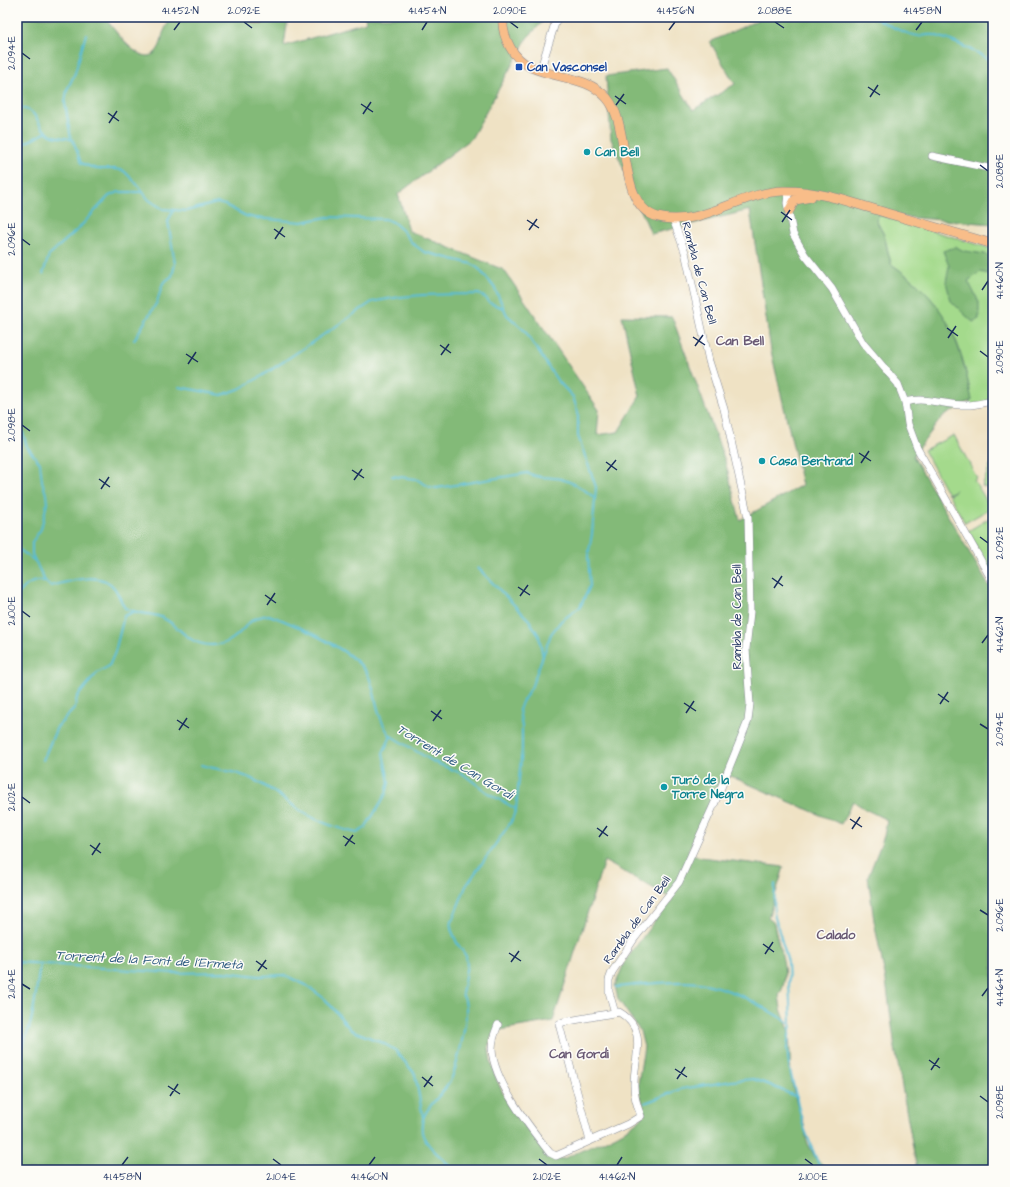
<svg xmlns="http://www.w3.org/2000/svg" width="1010" height="1187" font-family="'Architects Daughter',sans-serif">
<rect width="100%" height="100%" fill="#fdfcf7"/>
<filter id="ink" filterUnits="userSpaceOnUse"><feTurbulence type="fractalNoise" baseFrequency=".025" numOctaves="2"/><feDisplacementMap in="SourceGraphic" scale="8" xChannelSelector="R" yChannelSelector="G"/><feConvolveMatrix kernelMatrix="1 2 1 2 8 2 1 2 1" color-interpolation-filters="sRGB"/></filter>
<filter id="wash" filterUnits="userSpaceOnUse"><feTurbulence type="fractalNoise" baseFrequency=".012" numOctaves="4" result="noise"/><feDisplacementMap in="SourceGraphic" scale="16" xChannelSelector="R" yChannelSelector="G"/><feGaussianBlur stdDeviation="0.9" result="paint"/><feColorMatrix in="noise" values="0 0 0 0 0 0 0 0 0 0 0 0 0 0 0 0 0 1.4 0 .05"/><feComposite in="paint" operator="in"/></filter>
<g filter="url(#wash)">
<rect width="100%" height="100%" fill="#efe2c4"/>
<!-- green -->
<g fill="#a4da8c" stroke="#608475">
<path d="M879 215 993 249V401L969 405C973 397 969 388 967 378 957 327 934 293 891 264L884 235 876 220Z"/>
<path d="M954 435 977 478 974 480 991 508 965 523 949 495 956 490 948 494 924 450Z"/>
<path d="M993 459V490L982 486Z"/>
<path d="M993 516V576L968 531Z"/>
</g>
<!-- forest -->
<g fill="#83ba78" stroke="#4f746b" fill-rule="evenodd">
<path d="M17 17H104C114 28 143 73 158 49 162 43 161 37 164 31 166 26 169 22 172 17H288L284 46 366 22 365 17H547L527 38 471 139 398 194 409 231 504 270 599 410 597 435 618 432 640 396 622 316 672 317 725 461 740 520 802 485 771 351 750 210 651 234 611 139 606 76 667 68 693 110 735 84 710 42 758 20V17H993V224L879 215 876 220 884 235 891 264C946 301 959 337 972 400L942 417 913 456 993 593V1170H917L895 1048 886 981 874 921 868 877 884 836 887 820 865 809 853 801 841 824 723 773 688 852 700 857 784 867 768 918 774 923C777 946 793 974 779 995L781 1009 789 1030 791 1077 794 1094 804 1124 807 1142 816 1159 829 1170H17ZM604 861 673 899 658 916 624 963 615 986 618 999 640 1031 644 1047 638 1084 645 1114C627 1135 587 1147 563 1159L550 1157C525 1127 493 1091 489 1049 488 1043 492 1036 494 1031L553 1021Z"/>
<path d="M956 247 964 251 985 254 993 261V275L980 272 968 281 979 302V319L973 322 965 315 951 301 946 282 949 266 943 251Z"/>
</g>
<g fill="none" stroke-linecap="round" stroke-linejoin="round">
<!-- stream -->
<g stroke="#59bdd7" stroke-width="2">
<path d="M874 17C887 24 903 34 919 36 924 36 929 34 934 35 954 41 975 51 993 62"/>
<path d="M17 108C40 107 35 128 51 135 57 138 65 137 73 140L81 163 96 169H115L124 171 135 182 149 200 163 209 186 211 217 203 225 205 246 216 255 218 302 222 327 217 385 219 393 222 402 230 412 243 424 252 472 264 479 269 494 287 507 315 525 331 557 380 573 397 578 412V436L596 487 592 534 588 556 590 586 580 607 561 621 551 634 531 688 522 702 519 710 522 727V749L516 809 511 822 466 886 452 921 451 929 457 943 466 956 467 964 462 994C465 999 466 1002 466 1008 467 1023 457 1070 449 1083 439 1099 419 1111 422 1132 424 1145 445 1159 453 1170"/>
<path d="M71 139 65 103 67 90 75 73 86 34"/>
<path d="M17 147 47 132"/>
<path d="M43 274 49 255 77 230 109 196 119 192H142"/>
<path d="M134 340 157 302 163 283 172 276 175 264 168 221 173 211"/>
<path d="M179 387 222 395 239 389 262 376 372 302C409 293 442 295 479 294L486 298 490 303 503 308"/>
<path d="M17 430 23 433 27 447 40 463 42 481 46 494 47 503 41 529 32 542V554L35 561"/>
<path d="M392 476 416 479 430 487 437 488 527 473C540 479 541 476 554 478 569 479 584 489 595 498"/>
<path d="M17 548 35 561 45 581 50 586C68 582 102 569 115 589 119 595 121 602 125 608 137 614 147 613 158 616 180 623 184 644 211 645 218 645 224 644 229 641 247 631 244 618 269 615 294 624 359 652 369 677 377 696 376 719 391 736L434 762 463 774 488 793 516 809"/>
<path d="M478 568 529 620 539 636 543 657"/>
<path d="M17 596C25 586 31 579 45 581"/>
<path d="M43 760 57 727 75 708 77 697 97 673 109 666 115 652 124 616 133 612"/>
<path d="M201 765C219 770 237 771 254 780 269 787 281 797 295 807 313 820 335 828 357 833L365 828 386 794 389 782 383 753 391 736"/>
<path d="M775 884 774 914 788 962 791 1024 787 1048 789 1066 803 1125 821 1170"/>
<path d="M17 962 173 973 224 972 259 976 284 975 306 985 325 999 351 1030 381 1042 395 1050 415 1074 423 1117"/>
<path d="M616 987C639 985 663 981 686 982 724 982 760 1005 791 1024"/>
<path d="M17 1055C34 1029 35 995 40 965"/>
<path d="M645 1103 681 1089 732 1081 753 1079 770 1085 797 1097"/>
</g>
</g>
</g>
<g filter="url(#ink)">
<g fill="none" stroke-linecap="round" stroke-linejoin="round">
<!-- minor casing -->
<g stroke="#858891" stroke-width="8">
<g id="minor">
<path d="M540 71 557 17"/>
<path d="M932 156 993 169"/>
<path d="M791 191 788 195 787 203 793 234 805 255 832 289 863 343 898 384 905 402 908 424 917 448 993 582"/>
<path d="M905 402C927 396 945 406 968 405 976 405 985 402 993 401"/>
<path d="M615 1013 609 992V980L612 972 634 939 679 882 716 800 748 721 750 704 746 649 750 612 748 517 724 409 709 361 685 252 673 219"/>
<path d="M498 1025C495 1032 492 1041 492 1049 493 1081 531 1129 550 1153L556 1156 628 1124 641 1116C637 1106 634 1096 634 1086 633 1059 650 1030 619 1012L563 1022 559 1024 590 1141"/>
</g>
</g>
<!-- major casing -->
<g stroke="#858891" stroke-width="10">
<g id="major">
<path d="M253 17H259"/>
<path d="M503 17C502 27 505 38 510 47 529 84 581 68 607 98 632 126 616 206 658 217 701 228 740 192 783 191 819 190 856 204 890 214 924 224 959 234 993 244"/>
<path d="M789 211 795 200 811 197"/>
</g>
</g>
<!-- minor -->
<use href="#minor" stroke="#fff" stroke-width="7"/>
<!-- major -->
<use href="#major" stroke="#f8bd89" stroke-width="9"/>
</g>
</g>
<!-- ticks -->
<path fill="none" stroke="#1b2f5e" stroke-width="1.5" d="M244 22 252 28M510 22 518 28M775 22 784 28M174 30 180 22M422 30 427 22M669 30 675 22M916 30 922 22M22 53 30 59M868 87 880 95M615 96 626 104M870 97 878 85M361 104 373 112M616 105 624 94M108 113 119 121M363 114 371 102M109 123 117 111M980 165 988 171M781 212 792 220M527 220 539 228M782 222 790 210M274 229 285 237M529 230 537 219M22 239 30 245M275 239 283 227M982 290 988 281M947 328 958 336M693 337 705 345M948 338 956 326M440 345 451 353M695 346 703 335M980 351 988 357M186 354 198 362M441 355 449 344M188 364 196 352M22 425 30 431M859 453 871 461M606 462 617 470M861 463 869 451M352 470 364 478M607 471 616 460M99 479 110 487M354 480 362 469M101 489 109 477M980 537 988 543M772 578 783 586M518 587 530 595M774 588 782 576M265 595 276 603M520 596 528 585M267 605 275 593M22 611 30 617M982 643 988 635M938 694 949 702M684 703 696 711M940 704 948 692M431 711 442 719M686 713 694 701M177 720 189 728M433 721 441 710M980 724 988 729M179 730 187 718M22 797 30 803M850 819 862 827M597 828 608 836M852 829 860 817M343 836 355 844M599 837 607 826M90 845 101 853M345 846 353 835M92 855 100 843M980 910 988 915M763 944 774 952M509 953 521 961M765 954 773 942M256 961 267 969M511 962 519 951M258 971 266 960M22 984 30 989M982 996 988 988M929 1060 940 1068M675 1069 687 1077M931 1070 939 1058M422 1077 433 1086M677 1079 685 1067M168 1086 180 1094M424 1087 432 1076M170 1096 178 1084M980 1096 988 1102M273 1159 281 1165M539 1159 547 1165M805 1159 813 1165M122 1165 128 1157M369 1165 375 1157M617 1165 622 1157"/>
<!-- markers -->
<rect fill="#1a4fb4" stroke="#fdfcf7" stroke-width="1.5" x="515" y="63" width="8" height="8" rx="2"/>
<g fill="#0f9aa8" stroke="#fdfcf7" stroke-width="1.5">
<circle cx="587" cy="152" r="4"/>
<circle cx="762" cy="461" r="4"/>
<circle cx="664" cy="787" r="4"/>
</g>
<g text-anchor="middle" dominant-baseline="central" stroke-width="3" stroke-linejoin="round" paint-order="stroke">
<!-- transit labels -->
<g font-size="12" font-weight="bold" fill="#164399" stroke="#fdfcf7" text-anchor="start">
<text x="527" y="67">Can Vasconsel</text>
</g>
<!-- culture labels -->
<g font-size="12" font-weight="bold" fill="#0d838f" stroke="#fdfcf7" text-anchor="start">
<text x="595" y="152">Can Bell</text>
<text x="770" y="461">Casa Bertrand</text>
<text x="672" y="780">Turó de la<tspan x="672" dy="14">Torre Negra</tspan></text>
</g>
<!-- street labels -->
<g font-size="12" fill="#1b2f5e" stroke="#fdfcf7">
<text transform="translate(699 273) rotate(75)">Rambla de Can Bell</text>
<text transform="translate(737 617) rotate(-90)">Rambla de Can Bell</text>
<text transform="translate(637 920) rotate(-54)">Rambla de Can Bell</text>
</g>
<!-- neighbourhood labels -->
<g font-size="13" font-weight="bold" fill="#695974" stroke="#fdfcf7">
<text x="740" y="341">Can Bell</text>
<text x="836" y="935">Calado</text>
<text x="579" y="1054">Can Gordi</text>
</g>
<!-- water labels -->
<g font-size="13" font-style="italic" fill="#2e5a82" stroke="#fdfcf7">
<text transform="translate(455 762) rotate(31)">Torrent de Can Gordi</text>
<text transform="translate(149 960) rotate(3)">Torrent de la Font de l'Ermetà</text>
</g>
</g>
<!-- margin -->
<rect width="1010" height="1187" fill="none" stroke="#fdfcf7" stroke-width="44"/>
<rect x="22" y="22" width="966" height="1143" fill="none" stroke="#1b2f5e" stroke-width="1.5"/>
<g font-size="10" text-anchor="middle" fill="#1b2f5e">
<text x="180" y="14">41.452°N</text>
<text x="244" y="14">2.092°E</text>
<text x="427" y="14">41.454°N</text>
<text x="510" y="14">2.090°E</text>
<text x="675" y="14">41.456°N</text>
<text x="775" y="14">2.088°E</text>
<text x="922" y="14">41.458°N</text>
<text transform="translate(11 53) rotate(-90)" y="4">2.094°E</text>
<text transform="translate(999 171) rotate(-90)" y="4">2.088°E</text>
<text transform="translate(11 239) rotate(-90)" y="4">2.096°E</text>
<text transform="translate(999 281) rotate(-90)" y="4">41.460°N</text>
<text transform="translate(999 357) rotate(-90)" y="4">2.090°E</text>
<text transform="translate(11 425) rotate(-90)" y="4">2.098°E</text>
<text transform="translate(999 543) rotate(-90)" y="4">2.092°E</text>
<text transform="translate(11 611) rotate(-90)" y="4">2.100°E</text>
<text transform="translate(999 635) rotate(-90)" y="4">41.462°N</text>
<text transform="translate(999 729) rotate(-90)" y="4">2.094°E</text>
<text transform="translate(11 797) rotate(-90)" y="4">2.102°E</text>
<text transform="translate(999 915) rotate(-90)" y="4">2.096°E</text>
<text transform="translate(11 984) rotate(-90)" y="4">2.104°E</text>
<text transform="translate(999 988) rotate(-90)" y="4">41.464°N</text>
<text transform="translate(999 1102) rotate(-90)" y="4">2.098°E</text>
<text x="122" y="1180">41.458°N</text>
<text x="281" y="1180">2.104°E</text>
<text x="369" y="1180">41.460°N</text>
<text x="547" y="1180">2.102°E</text>
<text x="617" y="1180">41.462°N</text>
<text x="813" y="1180">2.100°E</text>
</g>
</svg>
